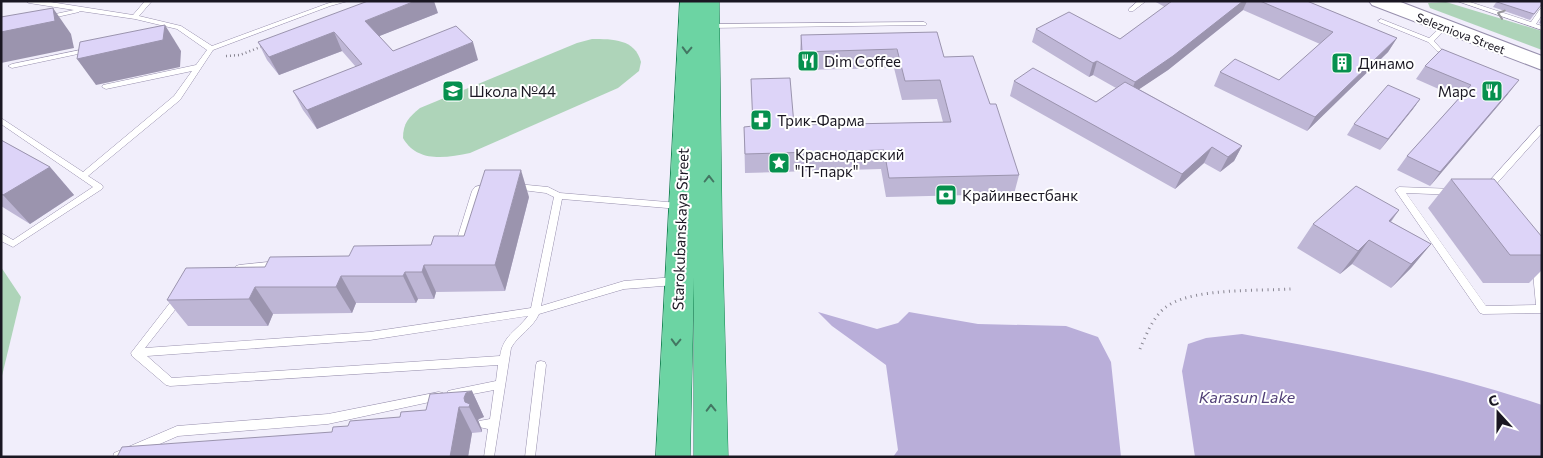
<svg xmlns="http://www.w3.org/2000/svg" width="1543" height="458" font-family="Commissioner,sans-serif">
<rect width="100%" height="100%" fill="#f1eefb"/>
<!-- green -->
<g fill="#aed4b9">
<path d="M1446 2 1542 31V50L1430 8 1428 3Z"/>
<path d="M592 39C613 39 635 39 641 62L639 71 618 88 470 153C446 158 417 163 403 138 403 123 409 117 420 108L577 43Z"/>
<path d="M1 267 21 297 1 380Z"/>
</g>
<!-- water -->
<g fill="#b9aed9">
<path d="M818 312 877 329 898 323 909 312 978 324 1066 326 1098 337 1111 362 1121 457H893L898 450 886 365 832 326Z"/>
<path d="M1242 334C1344 352 1444 372 1542 405V457H1195L1182 371 1188 344 1206 338Z"/>
</g>
<g fill="none" stroke-linecap="round" stroke-linejoin="round">
<!-- lane casing -->
<g stroke="#978fad" stroke-width="1">
<g id="lane">
<path d="M26 1H44L133 15 145 1H152L139 16 181 26 212 46 326 4 336 1H348L330 6 213 50 180 100 88 176 102 185 103 187 102 189 13 247 1 241V233L13 240 93 187 1 124V118L83 172 174 96 192 71 106 89 102 87 103 85 196 65 207 50 177 29 135 19 80 11 79 12 48 19 46 18V16L74 10 29 3Z"/>
<path d="M1138 1H1146L1133 11H1129V9Z"/>
<path d="M1457 1H1467L1531 22 1540 9 1542 8V15L1536 24 1542 26V30Z"/>
<path d="M1381 19 1429 38 1442 26H1446V28L1434 41 1441 49 1455 55 1451 57 1437 51 1428 42 1379 22 1378 21Z"/>
<path d="M924 22 927 24 926 25 709 28 706 26 709 24Z"/>
<path d="M90 48 94 50 92 51 12 68 8 66 12 64Z"/>
<path d="M1539 126H1542V133L1490 191 1488 192 1542 270V313L1483 314 1480 313 1395 190 1399 187 1483 190 1484 187ZM1406 193 1482 196 1533 273 1536 305 1486 306Z"/>
<path d="M489 183 492 184 493 186 492 188 481 191 479 194 463 243 455 246 452 245 451 243 452 241 456 239 458 236 472 191 475 187Z"/>
<path d="M517 184 548 187 560 193 679 203 683 206 679 209 562 199 541 306 624 281 675 277 678 278 680 281 678 284 675 285 624 289 539 314C533 328 518 335 511 348L494 457H484L488 429 479 427 478 424 479 421 490 419 494 390 452 398 448 397 447 394 448 391 452 390 496 381 498 365 170 386 166 385 132 356 131 353 176 295H182L184 298 182 301 145 348 370 332 531 308 554 197 546 193 514 189 513 187ZM528 316C517 331 503 335 500 356L172 378 147 356 370 340Z"/>
<path d="M278 261 281 262 283 264 281 266 278 267 239 271 236 270 234 268 236 266 239 265Z"/>
<path d="M541 361 545 362 546 365 535 457H525L536 365 537 362Z"/>
<path d="M439 392 443 393 444 396 443 399 439 400 328 424 178 436 130 457H113L114 453 177 426 328 414Z"/>
</g>
</g>
<!-- secondary casing -->
<g stroke="#978fad" stroke-width="2">
<path id="secondary" d="M1369 1H1398L1542 56V70L1372 5Z"/>
</g>
<!-- primary casing -->
<g stroke="#10804e" stroke-width="1">
<path id="primary" d="M680 1H719L722 228 728 457H694V277L690 457H656Z"/>
</g>
<!-- path-far1 -->
<path stroke="#888591" stroke-width="2.5" stroke-dasharray="1 3" stroke-linecap="butt" d="M226 56 240 55 263 46"/>
<!-- path -->
<path stroke="#888591" stroke-width="3" stroke-dasharray="1 4.5" stroke-linecap="butt" d="M1140 349C1147 333 1154 314 1169 305 1196 288 1259 291 1291 289"/>
<!-- lane -->
<use href="#lane" fill="#fff" fill-rule="evenodd"/>
<!-- secondary -->
<use href="#secondary" fill="#fff" fill-rule="evenodd"/>
<!-- primary -->
<use href="#primary" fill="#6cd4a3" fill-rule="evenodd"/>
</g>
<!-- wall -->
<g fill="#beb6d5">
<path d="M1154 1H1307L1397 38 1388 52 1307 131 1214 86 1220 72 1279 80 1320 44 1243 10 1168 70 1139 89 1242 146 1234 161 1220 172 1204 163 1175 189 1010 96 1014 81 1096 102 1116 88 1093 75 1089 77 1032 42 1036 29 1120 39 1165 7Z"/>
<path d="M1497 1 1539 8 1530 20 1493 7Z"/>
<path d="M438 13 379 36 393 51 478 60 317 129 303 110 293 91 356 67 342 51 279 75 267 60 258 42Z"/>
<path d="M1542 18V24L1539 23Z"/>
<path d="M801 35 944 57 990 104 1019 175 1014 194 886 197 881 169 745 173 744 127 943 122 937 99 902 100 894 68 802 70 800 53Z"/>
<path d="M1425 66 1508 94 1430 186 1397 170 1407 156 1459 98 1416 79Z"/>
<path d="M1420 99 1413 109 1380 150 1347 135 1354 124Z"/>
<path d="M1 140 50 167 74 195 30 224 1 206Z"/>
<path d="M1451 179 1542 237V270L1529 283H1483L1428 208Z"/>
<path d="M529 197 505 291 436 292 434 299H418L416 303H356L352 313 273 314 268 326H188L167 300 265 267 431 245 464 236Z"/>
<path d="M1399 210 1391 222 1431 244 1411 268 1391 288 1352 264 1340 274 1297 248 1313 224Z"/>
<path d="M472 391 484 417 479 419 478 420 482 430V432L472 433 468 457H117L332 432 348 426 400 417 426 410Z"/>
</g>
<!-- shaded-wall -->
<g fill="#9b94ae">
<path d="M415 1H434L438 13 372 39 365 21Z"/>
<path d="M1243 1H1247L1243 10 1168 70 1129 96 1135 82Z"/>
<path d="M53 8 71 34 74 48 1 63V32Z"/>
<path d="M165 25 181 51 180 67 96 85 77 59Z"/>
<path d="M334 32 342 51 279 75 269 57Z"/>
<path d="M1397 38 1388 52 1307 131 1315 117Z"/>
<path d="M473 42 478 60 317 129 307 110Z"/>
<path d="M1097 61 1093 75 1089 77 1093 63Z"/>
<path d="M1519 80 1508 94 1430 186 1440 172Z"/>
<path d="M1420 99 1413 109 1380 150 1388 139Z"/>
<path d="M1242 146 1234 161 1220 172 1228 157Z"/>
<path d="M1212 147 1204 163 1175 189 1182 174Z"/>
<path d="M50 167 74 195 30 224 3 195Z"/>
<path d="M521 170 529 197 505 291 495 265Z"/>
<path d="M1399 210 1381 234 1389 221Z"/>
<path d="M1369 240 1352 264 1340 274 1358 251Z"/>
<path d="M1431 244 1411 268 1391 288 1411 264Z"/>
<path d="M424 265 436 292 434 299 422 272Z"/>
<path d="M405 272 418 299 416 303 403 276Z"/>
<path d="M341 276 356 303 352 313 336 287Z"/>
<path d="M255 287 273 314 268 326 249 299Z"/>
<path d="M472 391 484 417 479 419 478 420 482 430V432L469 407 465 402 464 398 466 393Z"/>
<path d="M459 407 472 433 468 457H450Z"/>
</g>
<!-- building -->
<g fill="#ddd4f8" stroke="#9b94ae">
<path d="M368 1H415L365 21 393 51 456 26 473 42 307 110 293 91 362 64 334 32 269 57 258 42Z"/>
<path d="M1172 1H1243L1173 56 1135 82 1097 61 1093 63 1036 29 1069 12 1120 39Z"/>
<path d="M1260 1H1307L1397 38 1315 117 1220 72 1235 59 1279 80 1333 32Z"/>
<path d="M1497 1H1542V4L1534 14 1497 2Z"/>
<path d="M53 8 55 21 1 32V17Z"/>
<path d="M165 25 163 40 77 59 80 42Z"/>
<path d="M937 32 944 57 973 56 990 104H996L1019 175 889 178 884 150 745 154 744 127 753 126 751 79 790 78 794 125 951 122 940 80 905 81 897 49 802 52 801 35Z"/>
<path d="M1442 49 1519 80 1440 172 1407 156 1471 85 1425 66Z"/>
<path d="M1033 68 1096 102 1125 82 1242 146 1228 157 1212 147 1182 174 1014 81Z"/>
<path d="M1388 85 1420 99 1388 139 1354 124Z"/>
<path d="M1 140 50 167 3 195 1 194Z"/>
<path d="M485 170H521L495 265H424L422 272H405L403 276H341L336 287H255L249 299 167 300 186 268 265 267 270 257 349 256 354 246 431 245 434 236H464Z"/>
<path d="M1451 179H1494L1542 237V255H1510Z"/>
<path d="M1356 186 1399 210 1389 221 1431 244 1411 264 1369 240 1358 251 1313 224Z"/>
<path d="M472 391 466 393 464 398 465 402 470 404 469 407H459L450 457H117L122 447 332 432 333 427 348 426 350 421 400 417 401 412 426 410 430 394Z"/>
</g>
<!-- one-way arrows -->
<defs><path id="oneway-chevron" d="M-2-3.5L2.5 0L-2 3.5" fill="none" stroke-width="1.6" stroke-linecap="round" stroke-linejoin="round" transform="scale(1.25)"/></defs>
<use stroke="#98979c" href="#oneway-chevron" transform="translate(1501 14) rotate(-162)"/>
<g stroke="#437662">
<use href="#oneway-chevron" transform="translate(687 50) rotate(92)"/>
<use href="#oneway-chevron" transform="translate(709 179) rotate(-90)"/>
<use href="#oneway-chevron" transform="translate(676 342) rotate(92)"/>
<use href="#oneway-chevron" transform="translate(711 408) rotate(-91)"/>
</g>
<!-- icons -->
<defs>
<g id="restaurant-square" transform="scale(1.125)"><rect x="-9" y="-9" width="18" height="18" rx="4" fill="#06904e" stroke="#fff"/><path d="M-5-6h1v4h1v-4h1v4h1v-4h1v5L-1.5 .5V6h-2V.5L-5-1ZM5-6V6H3V1.5H1.5Q1.5-4 5-6Z" fill="#fff"/></g>
<g id="building-square" transform="scale(1.125)"><rect x="-9" y="-9" width="18" height="18" rx="4" fill="#06904e" stroke="#fff"/><path d="M-4-6H4V6H1V3H-1V6H-4ZM-2.5-4.3h1.7v1.8h-1.7ZM.8-4.3h1.7v1.8H.8ZM-2.5-1h1.7V.8h-1.7ZM.8-1h1.7V.8H.8Z" fill="#fff"/></g>
<g id="school-square" transform="scale(1.125)"><rect x="-9" y="-9" width="18" height="18" rx="4" fill="#06904e" stroke="#fff"/><path d="M0-5L7-2L0 1L-7-2ZM-4 1L0 2.5L4 1V4Q0 6-4 4Z" fill="#fff"/></g>
<g id="pharmacy-square" transform="scale(1.125)"><rect x="-9" y="-9" width="18" height="18" rx="4" fill="#06904e" stroke="#fff"/><path d="M-2-6h4v4h4v4h-4v4h-4v-4h-4v-4h4Z" fill="#fff"/></g>
<g id="sight-square" transform="scale(1.125)"><rect x="-9" y="-9" width="18" height="18" rx="4" fill="#06904e" stroke="#fff"/><path d="M0-6L1.8-2.2L6-1.7L2.9 1.2L3.7 5.4L0 3.3L-3.7 5.4L-2.9 1.2L-6-1.7L-1.8-2.2Z" fill="#fff"/></g>
<g id="bank-square" transform="scale(1.125)"><rect x="-9" y="-9" width="18" height="18" rx="4" fill="#06904e" stroke="#fff"/><path d="M-6-4H6V4H-6ZM0-2.3a2.3 2.3 0 1 0 0 4.6a2.3 2.3 0 1 0 0-4.6Z" fill="#fff"/></g>
</defs>
<g fill-rule="evenodd">
<use href="#restaurant-square" x="808" y="61"/>
<use href="#building-square" x="1342" y="63"/>
<use href="#school-square" x="453" y="91"/>
<use href="#restaurant-square" x="1492" y="91"/>
<use href="#pharmacy-square" x="761" y="120"/>
<use href="#sight-square" x="779" y="163"/>
<use href="#bank-square" x="946" y="195"/>
</g>
<g text-anchor="middle" dominant-baseline="central" stroke-width="4" stroke-linejoin="round" paint-order="stroke">
<!-- far-street labels -->
<g font-size="12" fill="#1a1722" stroke="#fff">
<text transform="translate(1461 33) rotate(21)">Selezniova Street</text>
</g>
<!-- poi labels -->
<g font-size="15" fill="#1a1722" stroke="#fff" text-anchor="start">
<text x="824" y="61">Dim Coffee</text>
<text x="1358" y="63">Динамо</text>
<text x="469" y="91">Школа №44</text>
<text x="1476" y="91" text-anchor="end">Марс</text>
<text x="777" y="120">Трик-Фарма</text>
<text x="795" y="154">Краснодарский<tspan x="795" dy="17">"IT-парк"</tspan></text>
<text x="962" y="195">Крайинвестбанк</text>
</g>
<!-- street labels -->
<g font-size="15" fill="#1a1722" stroke="#fff">
<text transform="translate(680 229) rotate(-88)">Starokubanskaya Street</text>
</g>
<!-- water labels -->
<g font-size="16" font-style="italic" fill="#514077" stroke="#fff">
<text x="1247" y="396">Karasun Lake</text>
</g>
</g>
<!-- border -->
<rect width="1543" height="458" fill="none" stroke="#1a1722" stroke-width="5"/>
<!-- north arrow -->
<g transform="translate(1498 413) rotate(339)" stroke="#ffffff" stroke-width="4" paint-order="stroke">
<path d="M0-4L9 19L0 12L-9 19Z" fill="#1a1722"/>
<text y="-8" font-size="14" font-weight="bold" text-anchor="middle" fill="#1a1722">С</text>
</g>
</svg>
